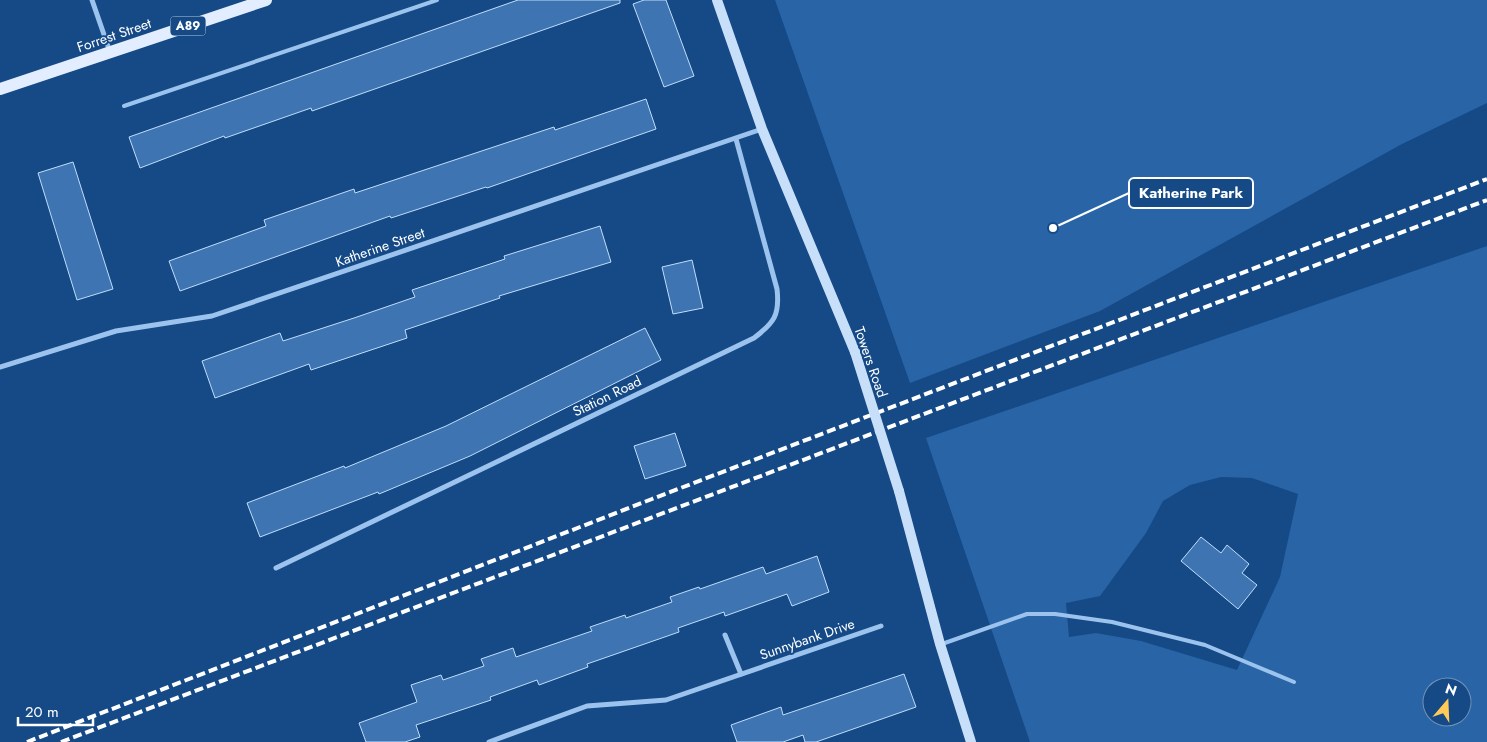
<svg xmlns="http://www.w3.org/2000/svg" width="1487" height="742" font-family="Jost,sans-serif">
<rect width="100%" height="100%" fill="#154a87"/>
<!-- green -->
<g fill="#2864a6" fill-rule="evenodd">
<path d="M775 0H1487V103L1402 144 1100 311 910 383Z"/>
<path d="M1487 246V742H1030L926 438ZM1221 477 1252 478 1298 494 1280 577 1237 670 1141 641 1096 633 1069 637 1066 603 1100 596 1146 533 1163 501 1190 485ZM1432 687H1462V717H1432Z"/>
</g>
<!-- building -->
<g fill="#3d74b1" stroke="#c1ddfa">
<path d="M518 0H620V3L312 111 311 108 225 138 224 136 140 168 129 137Z"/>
<path d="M644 0H666L694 76 664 87 633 4Z"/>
<path d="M646 99 656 129 487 188 486 187 391 218 390 216 180 291 169 261 266 226 264 220 354 189 355 193 554 127 555 130Z"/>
<path d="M73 162 113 289 77 300 38 173Z"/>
<path d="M600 226 611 262 499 296 500 298 405 330 407 338 311 370 309 364 215 398 202 361 280 333 283 341 354 318 415 297 412 290 505 259 504 256Z"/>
<path d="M692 260 703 308 673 314 662 267Z"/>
<path d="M645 328 661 360 470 456 379 494 378 492 260 537 247 503 344 466 345 468 446 426Z"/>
<path d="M675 433 686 466 645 479 634 446Z"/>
<path d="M1201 537 1221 553 1227 545 1249 564 1242 573 1257 585 1238 609 1181 561Z"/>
<path d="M817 556 829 592 792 606 787 594 725 616 724 612 678 628 679 632 587 664 588 667 539 685 537 680 490 697 491 700 416 725 420 737 405 742H366L359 723 417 702 411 685 441 675 443 680 484 666 481 659 513 648 516 657 592 631 590 627 625 615 626 618 672 602 670 597 699 587 700 589 763 567 766 574Z"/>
<path d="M904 674 916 707 816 742H805L803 735 783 742H737L731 725 781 707 783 715Z"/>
</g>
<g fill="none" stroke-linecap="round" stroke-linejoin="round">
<!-- service -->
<g stroke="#9bc3ee" stroke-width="4">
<path d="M124 106 437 0"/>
<path d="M942 644 1027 614H1055L1112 622 1205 645 1294 682"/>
</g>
<!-- minor -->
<g stroke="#9bc3ee" stroke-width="5">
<path d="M92 0 110 52"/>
<path d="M0 367 116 331 212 316 762 129"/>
<path d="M276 568 754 338C774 323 780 315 777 289L736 139"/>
<path d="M725 635 741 674"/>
<path d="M489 742 587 706 666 700 881 626"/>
</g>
<!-- secondary -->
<g stroke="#c8dffa" stroke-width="10">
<path d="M717 0 762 129 855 352"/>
<path d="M899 491 940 644 971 742"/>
</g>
<!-- primary -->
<path stroke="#e2eeff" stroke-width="12" d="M0 89 266 0"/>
<!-- rail -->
<g stroke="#fff" stroke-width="4" stroke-dasharray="9 4" stroke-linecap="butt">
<path d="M27 742 652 499 1487 179"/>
<path d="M61 742 1487 200"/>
</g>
<!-- secondary-bridge -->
<path stroke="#c8dffa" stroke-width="10" d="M855 352 899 491"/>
</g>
<g text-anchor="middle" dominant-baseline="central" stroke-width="4" stroke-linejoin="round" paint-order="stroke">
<!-- shield labels -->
<rect fill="#154a87" stroke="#b9c9db" stroke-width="1" x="170.5" y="16.5" width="35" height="19" rx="4"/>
<g font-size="12" font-weight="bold" fill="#fff">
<text x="188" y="26">A89</text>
</g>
<!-- street labels -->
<g font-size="14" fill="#fff" stroke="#154a87">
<text transform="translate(114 35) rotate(-19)">Forrest Street</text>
<text transform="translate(380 247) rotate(-19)">Katherine Street</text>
<text transform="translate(871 362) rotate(71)">Towers Road</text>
<text transform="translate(607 396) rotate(-26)">Station Road</text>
<text transform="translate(807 639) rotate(-19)">Sunnybank Drive</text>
</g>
</g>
<!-- callouts -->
<path fill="none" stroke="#fff" stroke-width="2" d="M1053 228L1129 193"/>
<circle fill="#fff" stroke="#154a87" stroke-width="2" cx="1053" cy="228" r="5"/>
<rect fill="#154a87" stroke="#fff" stroke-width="2" x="1129" y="178" width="124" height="30" rx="5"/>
<g font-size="15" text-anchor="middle" font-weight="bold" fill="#fff">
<text x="1191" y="198">Katherine Park</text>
</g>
<!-- north arrow -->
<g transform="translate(1447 702) rotate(19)"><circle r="24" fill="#154a87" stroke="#7392b7"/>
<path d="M0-4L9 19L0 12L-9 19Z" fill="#ffca58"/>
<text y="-8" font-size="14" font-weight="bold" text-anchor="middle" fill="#ffffff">N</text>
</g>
<!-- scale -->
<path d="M18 717v8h75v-8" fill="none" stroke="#ffffff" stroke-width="2.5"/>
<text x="25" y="717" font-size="15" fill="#ffffff" stroke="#154a87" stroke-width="4" paint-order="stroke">20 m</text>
</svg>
